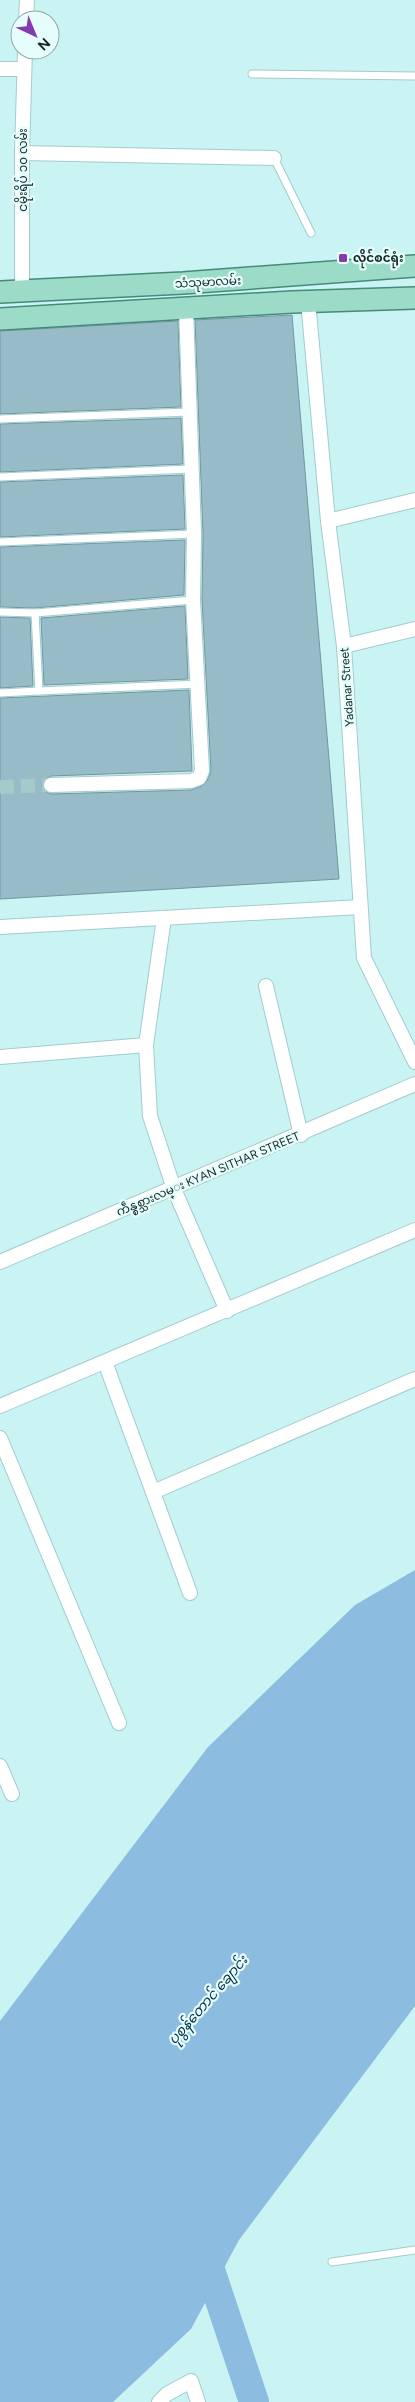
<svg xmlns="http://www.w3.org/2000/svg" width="415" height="2402" font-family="Figtree,'Noto Sans Myanmar',sans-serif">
<rect width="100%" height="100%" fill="#caf4f3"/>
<!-- water -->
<path fill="#8cbce0" d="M415 1570V2006L239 2240 191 2329 113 2402H0V2021L208 1747 355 1605Z"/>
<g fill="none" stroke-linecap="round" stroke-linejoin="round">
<!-- river -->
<path stroke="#8cbce0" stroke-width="30" d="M202 2246 254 2402"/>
</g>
<!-- building -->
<g fill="#97bcc8" stroke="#7196a1">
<path d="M292 315 339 879 0 899V698L189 690 192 771 51 776 44 780 42 786 46 792 51 794 191 790 202 786 207 781 211 771 202 600 203 534 195 320Z"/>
<path d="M178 321 181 407 0 414V331Z"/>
<path d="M181 418 183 464 0 472V424Z"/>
<path d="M183 475 185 529 0 537V482Z"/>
<path d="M185 540 184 595 35 608 0 607V547Z"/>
<path d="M185 606 188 679 44 685 41 618Z"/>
<path d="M0 617 30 618 33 686 0 688Z"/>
</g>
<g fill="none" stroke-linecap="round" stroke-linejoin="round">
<!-- street-tunnel -->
<path stroke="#a6caca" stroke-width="14" stroke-dasharray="14 7" stroke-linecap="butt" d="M0 787 51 785"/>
<!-- lane casing -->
<g stroke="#a2cccb" stroke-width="9">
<g id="lane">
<path d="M252 74 415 76"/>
<path d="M274 158 311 233"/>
<path d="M0 419 189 412"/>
<path d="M0 477 191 469"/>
<path d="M0 542 194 534"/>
<path d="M0 612 35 613 193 600"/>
<path d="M35 613 39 691 198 684"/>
<path d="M0 693 39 691"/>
<path d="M332 2262 415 2250"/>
</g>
</g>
<!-- street casing -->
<g stroke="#a2cccb" stroke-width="16">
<g id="street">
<path d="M26 20 27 0"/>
<path d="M0 69H24"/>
<path d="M22 153 274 158"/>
<path d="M22 291V153L25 50"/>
<path d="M308 301 328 521 344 646 364 958 415 1062"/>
<path d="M328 521 415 500"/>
<path d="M344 646 415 629"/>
<path d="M51 785 191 781 199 778 202 771 193 600 194 534 186 308"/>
<path d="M164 918 146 1045 150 1116 174 1189 227 1311"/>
<path d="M0 927 360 907"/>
<path d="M266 986 301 1135"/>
<path d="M0 1057 146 1045"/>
<path d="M0 1262 415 1084"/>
<path d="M105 1362 190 1593"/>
<path d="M0 1406 415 1230"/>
<path d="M0 1438 119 1723"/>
<path d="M153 1492 415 1379"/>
<path d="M0 1766 12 1794"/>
<path d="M159 2402 167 2394 191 2381 198 2402"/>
</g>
</g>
<!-- primary casing -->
<g stroke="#438b78" stroke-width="24">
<g id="primary">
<path d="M0 292 183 283 415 266"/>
<path d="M0 319 292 302 415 298"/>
</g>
</g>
<!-- lane -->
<use href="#lane" stroke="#fff" stroke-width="7"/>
<!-- street -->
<use href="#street" stroke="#fff" stroke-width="14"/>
<!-- primary -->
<use href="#primary" stroke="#9ddbc9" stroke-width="21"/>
</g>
<!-- markers -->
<rect fill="#853bad" stroke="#e5fefd" stroke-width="2" x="338" y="253" width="10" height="10" rx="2.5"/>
<g text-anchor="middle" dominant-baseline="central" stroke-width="4.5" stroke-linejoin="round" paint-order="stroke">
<!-- street labels -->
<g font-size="12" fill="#142424" stroke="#e5fefd">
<text transform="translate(23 170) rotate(-90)">ငမိုးရိပ် ၁၀ လမ်း</text>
<text transform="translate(208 282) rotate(-3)">သံသုမာလမ်း</text>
<text transform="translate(347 687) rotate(-94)">Yadanar Street</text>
<text transform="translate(208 1174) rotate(-23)">ကဵန္စစ္သားလမ္း KYAN SITHAR STREET</text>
</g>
<!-- poi labels -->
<g font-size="12" font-weight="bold" fill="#142424" stroke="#e5fefd" text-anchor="start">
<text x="353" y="258">လိုင်စင်ရုံး</text>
</g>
<!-- water labels -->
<g font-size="14" font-style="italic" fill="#052d45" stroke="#e5fefd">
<text transform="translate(208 2000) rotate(-49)">ပုစွန်တောင် ချောင်း</text>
</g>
</g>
<!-- north arrow -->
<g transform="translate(35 35) rotate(136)"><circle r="24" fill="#e5fefd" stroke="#91a7a6"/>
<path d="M0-4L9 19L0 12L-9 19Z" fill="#853bad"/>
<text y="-8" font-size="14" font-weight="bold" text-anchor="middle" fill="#142424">N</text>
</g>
</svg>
